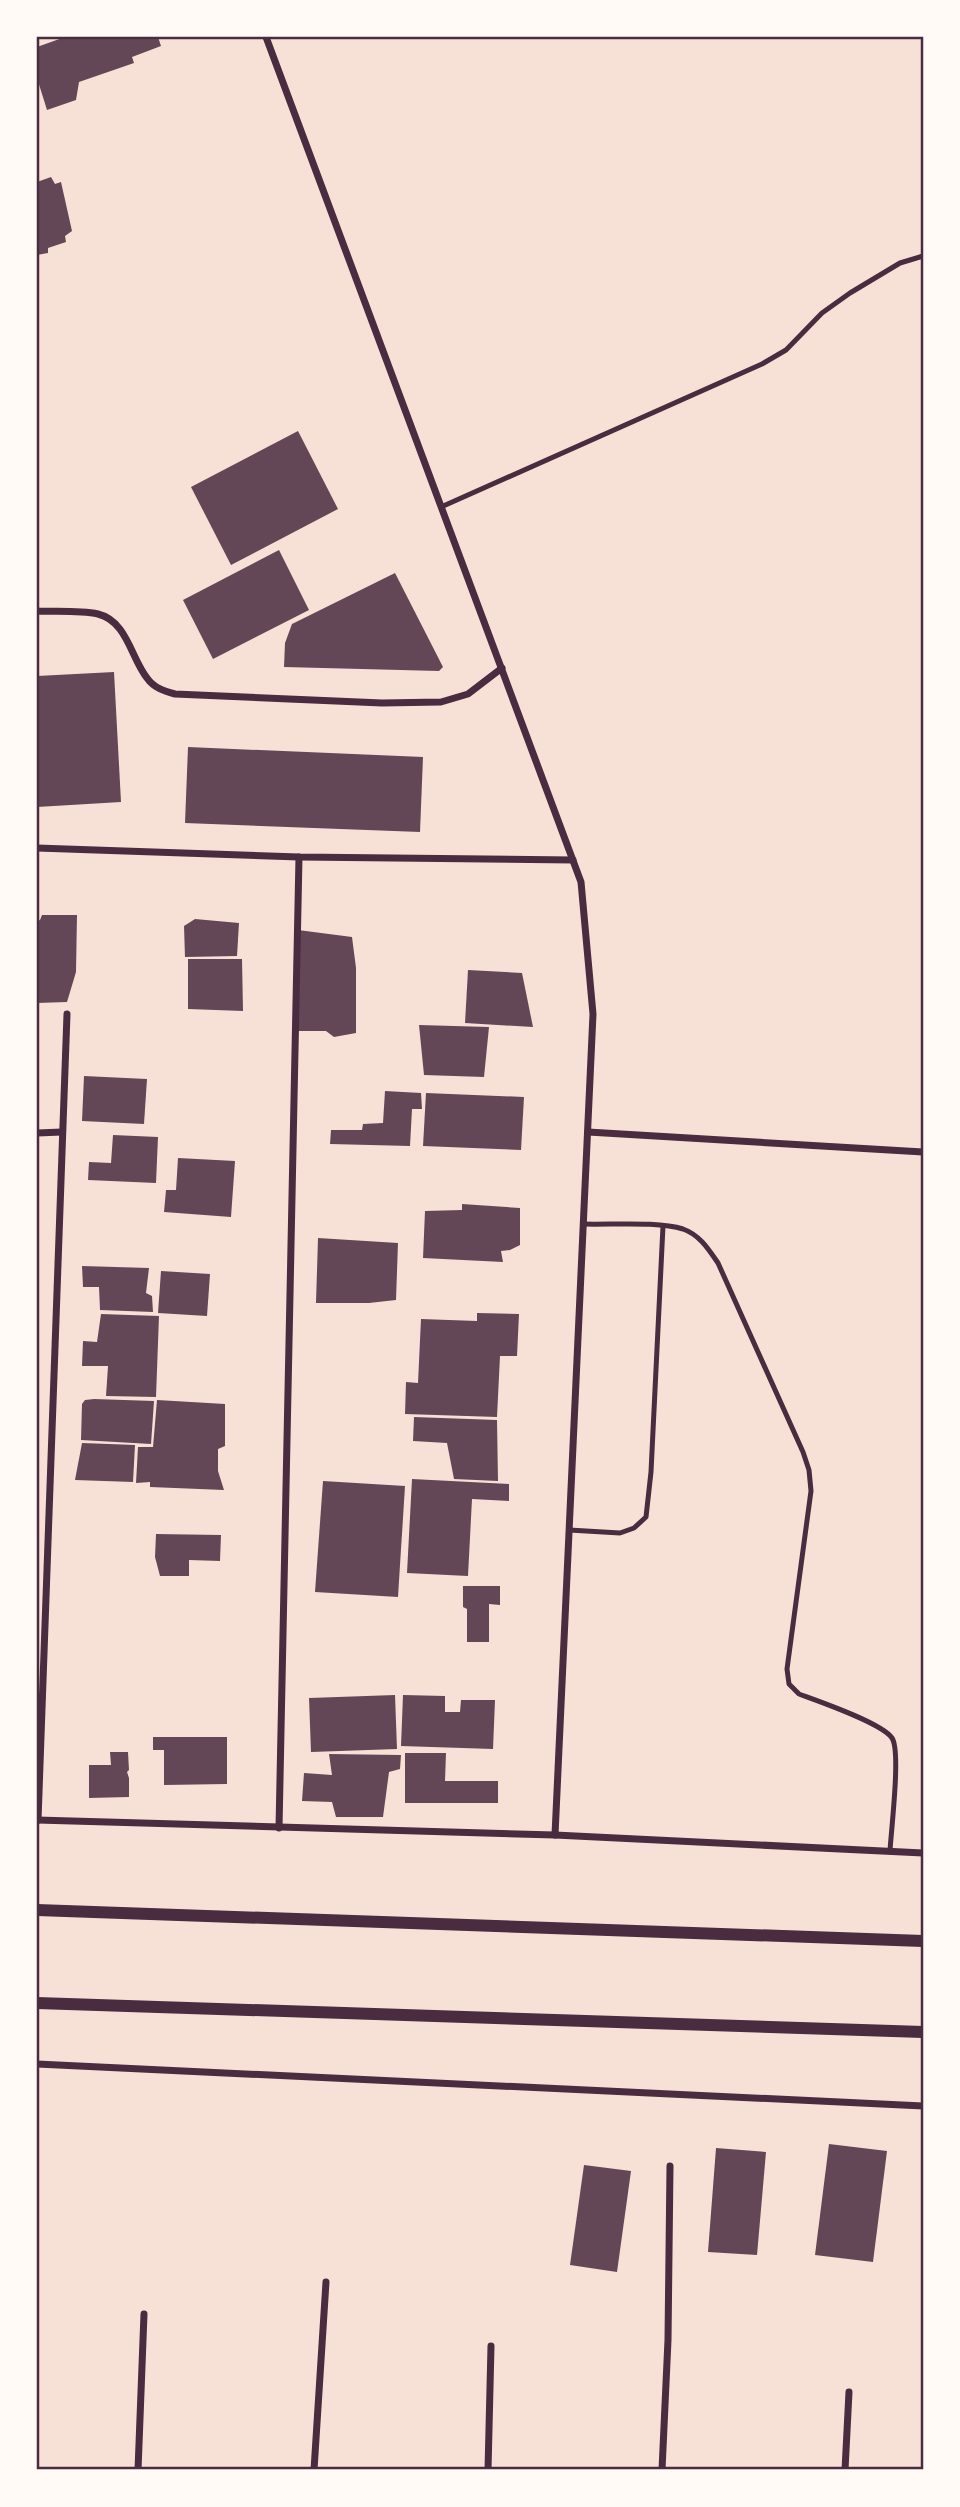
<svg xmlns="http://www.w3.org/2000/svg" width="960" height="2507" font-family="'Space Grotesk',sans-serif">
<rect width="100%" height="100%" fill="#f7e1d7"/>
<!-- building -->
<g fill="#644757">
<path d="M65 37H158L161 46 132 57 134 63 79 82 76 100 47 110 37 78V47Z"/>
<path d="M51 177 55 184 61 182 72 231 65 236 66 242 48 248V253L37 255V182Z"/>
<path d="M298 431 338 509 231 565 191 487Z"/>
<path d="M279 550 309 610 213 659 183 600Z"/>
<path d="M395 573 443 667 439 671 284 667 285 643 292 624Z"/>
<path d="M114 672 121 802 37 807V676Z"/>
<path d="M188 747 423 757 420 832 185 823Z"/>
<path d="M42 915H77L76 972 67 1002 37 1003V921L40 920Z"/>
<path d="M195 919 239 923 237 956 185 957 184 926Z"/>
<path d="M298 930 352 937 356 968V1033L334 1037 326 1031H298Z"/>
<path d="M188 959H242L243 1011 188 1009Z"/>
<path d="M468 970 522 973 533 1027 465 1023Z"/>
<path d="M419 1025 489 1027 484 1077 424 1075Z"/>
<path d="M84 1076 147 1079 144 1124 82 1121Z"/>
<path d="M385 1091 421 1093 422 1109H412L410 1146 330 1144 331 1130H362L363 1124 383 1123Z"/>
<path d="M426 1093 524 1097 521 1150 423 1146Z"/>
<path d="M113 1135 158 1137 156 1183 88 1180 89 1162 111 1163Z"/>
<path d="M178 1158 235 1161 231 1217 164 1212 166 1190H176Z"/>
<path d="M462 1204 520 1208V1245L510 1250 501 1251 503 1262 423 1258 425 1211 462 1210Z"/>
<path d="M318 1238 398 1243 396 1300 369 1303H316Z"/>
<path d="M82 1266 149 1268 146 1293 152 1296 153 1312 100 1310 99 1287H83Z"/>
<path d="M161 1271 210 1274 207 1316 158 1313Z"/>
<path d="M477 1313 519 1314 517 1356H500L497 1417 405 1414 406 1382 418 1383 421 1319 477 1321Z"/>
<path d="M101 1314 159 1316 156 1397 106 1396 108 1366H82L83 1341 97 1342Z"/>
<path d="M94 1399 154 1401 151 1444 81 1440 82 1404 85 1400Z"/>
<path d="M157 1400 225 1404V1446L218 1449V1471L224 1490 150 1487V1482L136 1483 138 1447H153Z"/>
<path d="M414 1417 497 1420 498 1481 454 1479 447 1443 413 1441Z"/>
<path d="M82 1443 135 1445 133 1482 75 1480Z"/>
<path d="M412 1479 509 1484V1501L472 1499 468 1576 407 1573Z"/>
<path d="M323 1481 405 1486 398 1597 315 1592Z"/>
<path d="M156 1534 221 1535 220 1561 189 1560V1576H160L155 1557Z"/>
<path d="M463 1586H500V1605L489 1604V1642H467V1609L463 1607Z"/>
<path d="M395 1695 397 1749 311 1752 309 1698Z"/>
<path d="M403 1695 445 1696V1712H460L461 1700H495L493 1749 401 1746Z"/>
<path d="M153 1737H227V1784L164 1785V1750H153Z"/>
<path d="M110 1752H128L129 1770 127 1772 129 1778V1797L89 1798V1765H111Z"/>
<path d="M405 1753H446L445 1781H498V1803H405Z"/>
<path d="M329 1754 401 1755 400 1769 389 1772 383 1817H336L332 1802 302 1801 304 1773 332 1775Z"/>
<path d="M829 2144 887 2151 873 2262 815 2255Z"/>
<path d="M716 2148 766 2152 757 2255 708 2252Z"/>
<path d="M584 2165 631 2171 617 2272 570 2265Z"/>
</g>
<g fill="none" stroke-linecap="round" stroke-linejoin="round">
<!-- service -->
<g stroke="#4a2c40" stroke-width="5">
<path d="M441 507 762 364 786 350 822 313 850 293 900 263 923 256"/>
<path d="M583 1224C611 1225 658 1221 683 1229 700 1235 709 1250 718 1263L803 1452 809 1470 811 1491 787 1669 789 1684 799 1694C818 1701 882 1723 892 1738 901 1751 891 1831 890 1851"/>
<path d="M569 1530 620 1533 634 1528 646 1517 651 1472 663 1226"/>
</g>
<!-- minor -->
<g stroke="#4a2c40" stroke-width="7">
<path d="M266 37 581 882 593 1014 555 1835"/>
<path d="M37 611C56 612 79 610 98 614 127 621 131 658 147 678 154 688 164 691 175 694L382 703 441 702 468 694 502 668"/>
<path d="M37 848 299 857 573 860"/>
<path d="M588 1132 923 1152"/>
<path d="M37 1133 62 1132"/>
<path d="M37 1820 555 1835 923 1853"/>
<path d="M38 1820 67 1014"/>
<path d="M279 1828 299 857"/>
<path d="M37 2064 923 2106"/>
<path d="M138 2470 144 2314"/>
<path d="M314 2470 326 2282"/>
<path d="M488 2470 491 2346"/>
<path d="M662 2470 668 2340 670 2166"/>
<path d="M845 2470 849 2392"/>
</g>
<!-- tertiary -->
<g stroke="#4a2c40" stroke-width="12">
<path d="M37 1910 923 1941"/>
<path d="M37 2003 923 2032"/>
</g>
</g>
<!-- border -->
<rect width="960" height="2507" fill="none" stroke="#fffaf5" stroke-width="77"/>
<rect x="38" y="38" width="884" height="2430" fill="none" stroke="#4a2c40" stroke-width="2.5"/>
</svg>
